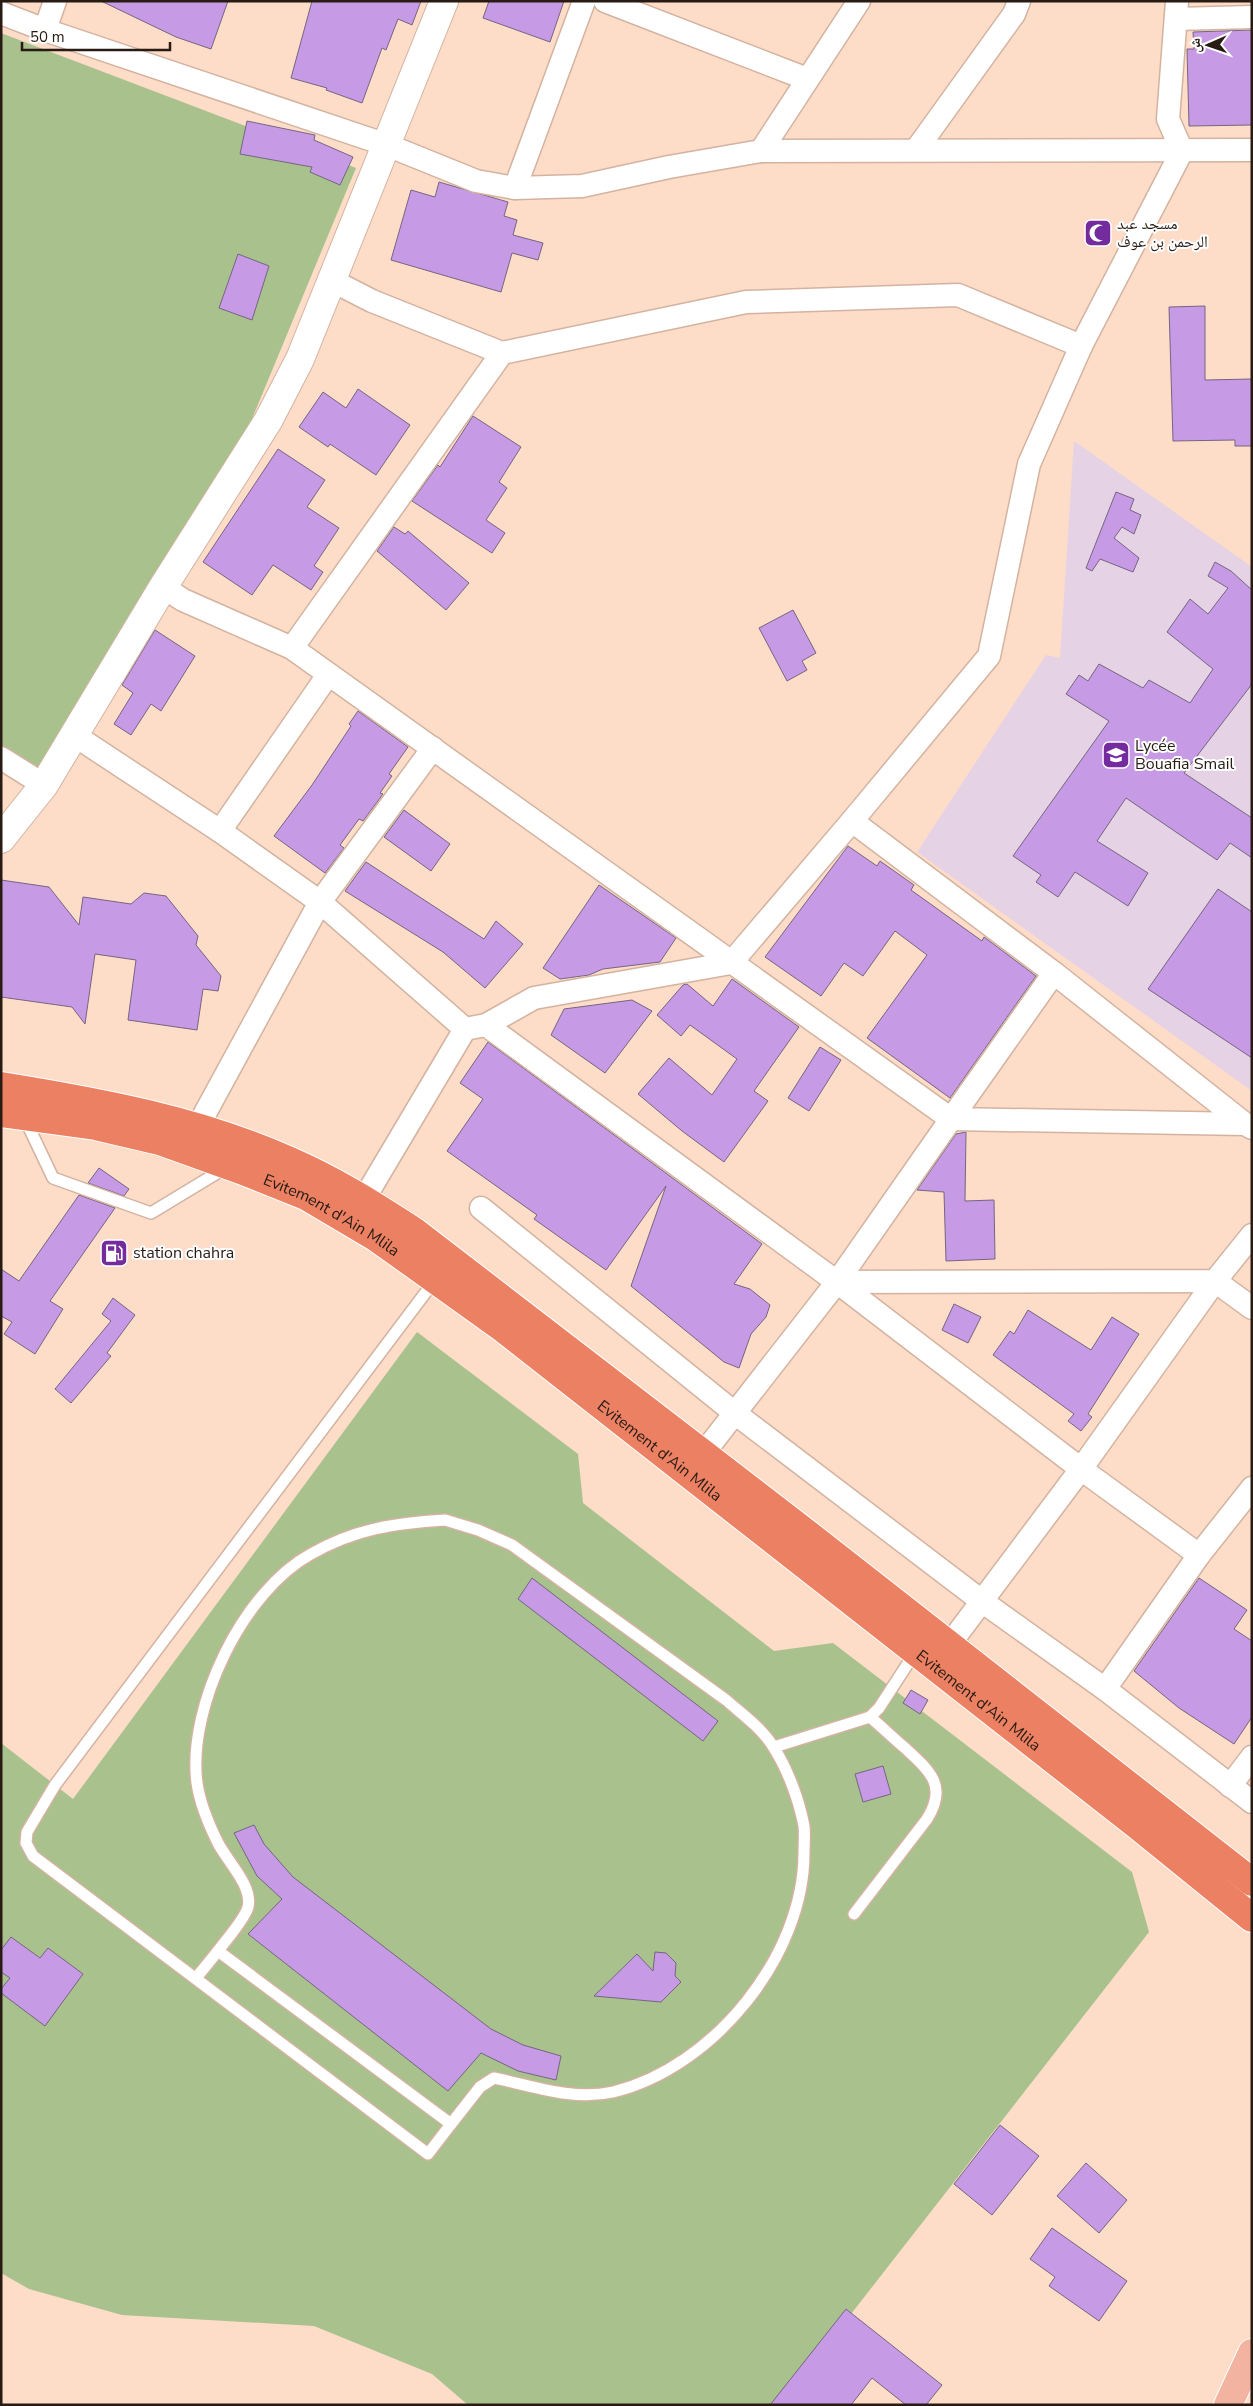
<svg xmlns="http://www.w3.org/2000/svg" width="1253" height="2406" font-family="'Nunito Sans','Noto Naskh Arabic',sans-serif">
<rect width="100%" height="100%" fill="#fddcc8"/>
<!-- education -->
<path fill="#e5d3e5" d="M1074 441 1252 567V1091L917 852 1046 655 1060 658Z"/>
<!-- green -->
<g fill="#a8c18d">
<path d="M1 33 356 168 244 438 40 771 1 746Z"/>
<path d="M417 1332 578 1454 583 1503 774 1651 833 1643 1132 1872 1149 1932 780 2405H468L432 2374 314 2326 122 2315 29 2289 1 2273V1743L73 1799Z"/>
</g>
<!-- building -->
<g fill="#c69ae4" stroke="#756580">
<path d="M101 1H228L211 49 176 37Z"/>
<path d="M312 1H421L412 25 398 19 386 50 382 48 362 103 326 90 327 88 291 78Z"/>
<path d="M489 1H564L550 42 483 18Z"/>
<path d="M1252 30V125L1189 126 1187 49H1194L1193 32Z"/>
<path d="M247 121 315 135 314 140 353 157 340 185 310 172 312 167 240 154Z"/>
<path d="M439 182 508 202 504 216 517 220 513 235 543 243 538 260 512 253 501 292 391 260 411 190 435 197Z"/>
<path d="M238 254 269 266 252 320 219 308Z"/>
<path d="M1205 306V380L1252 379V446H1235V440L1173 441 1169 307Z"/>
<path d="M358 389 410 425 376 475 330 444 328 447 299 427 323 392 346 408Z"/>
<path d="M473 416 521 447 499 482 507 488 486 520 505 533 492 553 412 501 438 465 440 467Z"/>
<path d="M278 449 325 480 307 507 339 528 314 566 323 572 311 590 273 565 252 595 203 562Z"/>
<path d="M1116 492 1134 499 1130 510 1141 515 1134 534 1122 527 1114 538 1139 558 1133 572 1100 559 1092 571 1086 568Z"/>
<path d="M394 527 405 534 408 531 469 583 446 610 377 551Z"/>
<path d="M1215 562 1231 571 1252 590V684L1184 773 1252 818V858L1230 843 1217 860 1126 798 1097 841 1148 873 1128 906 1075 872 1058 897 1036 882 1041 875 1013 856 1109 721 1066 694 1079 675 1088 681 1099 664 1143 688 1149 680 1190 703 1213 669 1167 632 1190 599 1208 614 1228 588 1208 576Z"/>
<path d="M793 610 816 653 802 661 807 670 787 681 759 628Z"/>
<path d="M155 630 195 656 161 711 151 704 131 735 114 724 133 693 122 685Z"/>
<path d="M358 711 408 747 389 774 392 776 380 793 383 794 363 821 359 819 340 845 344 848 325 873 274 836 312 785 351 726 349 724Z"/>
<path d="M404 810 450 844 431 871 384 837Z"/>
<path d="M848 846 877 866 880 861 914 885 911 890 982 941 984 937 1036 976 950 1098 867 1038 927 955 895 931 863 976 844 963 821 996 765 957Z"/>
<path d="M366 862 484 939 496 921 523 944 485 988 443 952 345 891Z"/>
<path d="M1 880 49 887 79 925 83 897 131 904 144 893 166 896 198 936 196 945 221 976 218 991 203 989 197 1030 128 1020 136 960 95 954 85 1024 72 1007 1 997Z"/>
<path d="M599 885 676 938 660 962 603 969 589 975 560 979 543 968Z"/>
<path d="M1218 889 1252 912V1058L1148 989Z"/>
<path d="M732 979 799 1027 754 1091 768 1101 724 1162 682 1131 638 1094 669 1058 712 1095 737 1059 690 1025 681 1036 657 1015 683 985 687 984 713 1006Z"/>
<path d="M632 1000 652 1011 605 1073 551 1035 564 1009Z"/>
<path d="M488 1042 762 1244 734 1284 750 1289 770 1305 766 1317 751 1334 739 1368 724 1362 631 1286 666 1186 606 1270 534 1219 537 1215 447 1151 483 1099 460 1083Z"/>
<path d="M820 1047 841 1060 809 1111 788 1098Z"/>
<path d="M966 1132 965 1201 994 1200 995 1259 946 1261 944 1192 917 1190 956 1134Z"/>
<path d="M99 1168 129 1189 124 1196 88 1183Z"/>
<path d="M79 1195 115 1208 50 1301 63 1309 35 1354 4 1334 12 1322 1 1316V1269L19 1281Z"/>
<path d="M113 1298 135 1315 107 1353 111 1356 71 1403 55 1389 111 1321 102 1314Z"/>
<path d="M954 1304 981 1317 968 1343 942 1330Z"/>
<path d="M1028 1310 1091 1350 1112 1317 1139 1334 1088 1414 1092 1417 1081 1431 1068 1421 1074 1414 993 1355 1010 1331 1014 1334Z"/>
<path d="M532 1578 718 1721 703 1741 518 1599Z"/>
<path d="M1199 1578 1247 1610 1234 1629 1252 1641V1717L1234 1744 1179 1708 1134 1671Z"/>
<path d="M911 1690 928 1700 920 1714 903 1703Z"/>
<path d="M883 1766 891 1794 863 1802 855 1774Z"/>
<path d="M254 1825 264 1844 293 1877 491 2029 523 2045 561 2056 556 2080 518 2071 481 2053 448 2091 248 1934 282 1899 257 1876 234 1833Z"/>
<path d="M11 1937 40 1958 48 1948 83 1974 45 2026 1 1993V1989L10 1978 1 1972V1950Z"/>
<path d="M655 1952 666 1953 676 1963 675 1976 681 1982 661 2002 594 1996 637 1954 653 1971Z"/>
<path d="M1000 2125 1039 2156 992 2215 954 2184Z"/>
<path d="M1086 2163 1127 2200 1099 2233 1057 2196Z"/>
<path d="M1052 2228 1127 2281 1099 2321 1049 2286 1055 2277 1030 2259Z"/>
<path d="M846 2309 942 2385 926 2405H906L872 2378 851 2405H770Z"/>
</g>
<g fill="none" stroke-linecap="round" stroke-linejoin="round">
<!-- lane casing -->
<g stroke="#d3b3a0" stroke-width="14">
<g id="lane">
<path d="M24 1117 53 1178 151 1213 227 1167"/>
<path d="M435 1280 55 1785 27 1832 26 1843 33 1856 428 2154 451 2124"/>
<path d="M445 1520 478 1530 512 1545 726 1700C743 1715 763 1729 774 1748 788 1770 799 1800 804 1826 805 1834 804 1844 804 1853 804 1956 713 2068 613 2092 572 2101 534 2086 494 2078L480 2087 451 2124 218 1951C226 1940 245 1919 248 1907 253 1886 227 1861 218 1843 209 1825 200 1804 197 1783 187 1707 243 1591 311 1554 355 1529 395 1523 445 1520Z"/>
<path d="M774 1747 870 1717 879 1708 916 1651"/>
<path d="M854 1914 927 1819C948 1786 930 1771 905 1748 893 1738 882 1727 870 1717"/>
<path d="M196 1978 218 1951"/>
</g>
</g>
<!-- street casing -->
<g stroke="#d3b3a0" stroke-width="25">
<g id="street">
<path d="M605 1 807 79"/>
<path d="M1 13 45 30 387 145 476 181 515 188 582 186 669 167 761 151 1252 150"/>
<path d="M1176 19 1252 17"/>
<path d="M45 30 55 1"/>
<path d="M916 150 1014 14 1019 1"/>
<path d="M761 151 859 1"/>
<path d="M515 188 584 1"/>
<path d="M502 353 746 302 958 295 1081 346"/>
<path d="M163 587 183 600 292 648 951 1119 837 1282"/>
<path d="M292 648 502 353 372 301 331 280"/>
<path d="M74 735 220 831 320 902 465 1029"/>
<path d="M1 758 44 785"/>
<path d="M852 821 1054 973 951 1119 1245 1124 1252 1128"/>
<path d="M220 831 328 675"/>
<path d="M1054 973 1245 1124"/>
<path d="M486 1025 837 1282 703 1454"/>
<path d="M197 1128 320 902 433 748"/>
<path d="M364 1199 465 1029 486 1025 534 998 731 963 852 821 989 656 1029 464 1081 346 1182 151 1168 119 1177 1"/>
<path d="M481 1208 736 1414 983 1602 1105 1689 1252 1802"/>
<path d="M837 1282 1081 1469 1215 1281 1252 1308"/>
<path d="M837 1282 1215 1281 1252 1235"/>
<path d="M949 1645 1081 1469 1199 1555"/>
<path d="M1105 1689 1199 1555 1252 1488"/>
<path d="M1230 1786 1252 1757"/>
</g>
</g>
<!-- secondary casing -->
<g stroke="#d3b3a0" stroke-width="30">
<path id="secondary" d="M1 839 44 785 163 587 268 421 300 359 444 1"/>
</g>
<!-- primary casing -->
<g stroke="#fff" stroke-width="30">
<path id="primary" d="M1228 2405 1252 2353"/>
</g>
<!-- highway casing -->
<g stroke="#fff" stroke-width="30">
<g id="highway">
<path d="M1 1086C100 1102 198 1120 290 1161 334 1180 375 1206 415 1232L805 1532 1252 1882"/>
<path id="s1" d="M1 1113 96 1126 160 1141 241 1170 306 1196 377 1238 500 1326 1137 1825 1252 1918"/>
</g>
</g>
<!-- lane -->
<use href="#lane" stroke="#fff" stroke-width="11"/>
<!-- street -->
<use href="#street" stroke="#fff" stroke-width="22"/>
<!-- secondary -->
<use href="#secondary" stroke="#fff" stroke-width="28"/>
<!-- primary -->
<use href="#primary" stroke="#f3b3a1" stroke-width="28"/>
<!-- highway -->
<use href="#highway" stroke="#eb8062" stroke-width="28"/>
</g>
<!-- icons -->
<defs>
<g id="mosque-square" transform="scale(1.4375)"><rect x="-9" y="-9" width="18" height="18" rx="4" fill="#732b9e" stroke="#fff"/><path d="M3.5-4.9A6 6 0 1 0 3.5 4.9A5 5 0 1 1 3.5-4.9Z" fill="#fff"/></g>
<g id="school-square" transform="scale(1.4375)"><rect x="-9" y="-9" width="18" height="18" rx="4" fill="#732b9e" stroke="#fff"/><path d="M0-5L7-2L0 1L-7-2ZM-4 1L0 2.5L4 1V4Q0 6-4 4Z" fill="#fff"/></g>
<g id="fuel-square" transform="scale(1.4375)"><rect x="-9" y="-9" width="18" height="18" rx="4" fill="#732b9e" stroke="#fff"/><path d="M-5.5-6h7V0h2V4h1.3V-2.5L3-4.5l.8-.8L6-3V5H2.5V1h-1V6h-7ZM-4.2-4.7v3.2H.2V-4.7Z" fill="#fff"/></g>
</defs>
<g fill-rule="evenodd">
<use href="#mosque-square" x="1098" y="233"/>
<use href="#school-square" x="1116" y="755"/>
<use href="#fuel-square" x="114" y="1253"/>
</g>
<g text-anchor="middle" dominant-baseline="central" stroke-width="4" stroke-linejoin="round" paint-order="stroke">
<!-- poi labels -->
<g font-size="16" fill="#271b14" stroke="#fff" text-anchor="start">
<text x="1117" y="224">مسجد عبد<tspan x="1117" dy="18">الرحمن بن عوف</tspan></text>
<text x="1135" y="746">Lycée<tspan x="1135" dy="18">Bouafia Smail</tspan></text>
<text x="133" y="1253">station chahra</text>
</g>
<!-- street labels -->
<g font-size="16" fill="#271b14" stroke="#fff">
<text stroke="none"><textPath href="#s1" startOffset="349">Evitement d'Ain Mlila</textPath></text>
<text stroke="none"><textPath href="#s1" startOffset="754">Evitement d'Ain Mlila</textPath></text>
<text stroke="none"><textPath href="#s1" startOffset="1159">Evitement d'Ain Mlila</textPath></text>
</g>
</g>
<!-- border -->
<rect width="1253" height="2406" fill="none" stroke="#271b14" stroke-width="5"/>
<!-- north arrow -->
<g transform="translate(1208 45) rotate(268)" stroke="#ffffff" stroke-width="4" paint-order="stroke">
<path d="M0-4L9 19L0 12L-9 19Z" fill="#271b14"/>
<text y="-8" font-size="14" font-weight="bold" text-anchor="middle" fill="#271b14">ش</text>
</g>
<!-- scale -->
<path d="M22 42v8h148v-8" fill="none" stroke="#271b14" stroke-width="2.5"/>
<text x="30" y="42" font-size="15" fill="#271b14" stroke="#ffffff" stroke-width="4" paint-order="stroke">50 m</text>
</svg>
